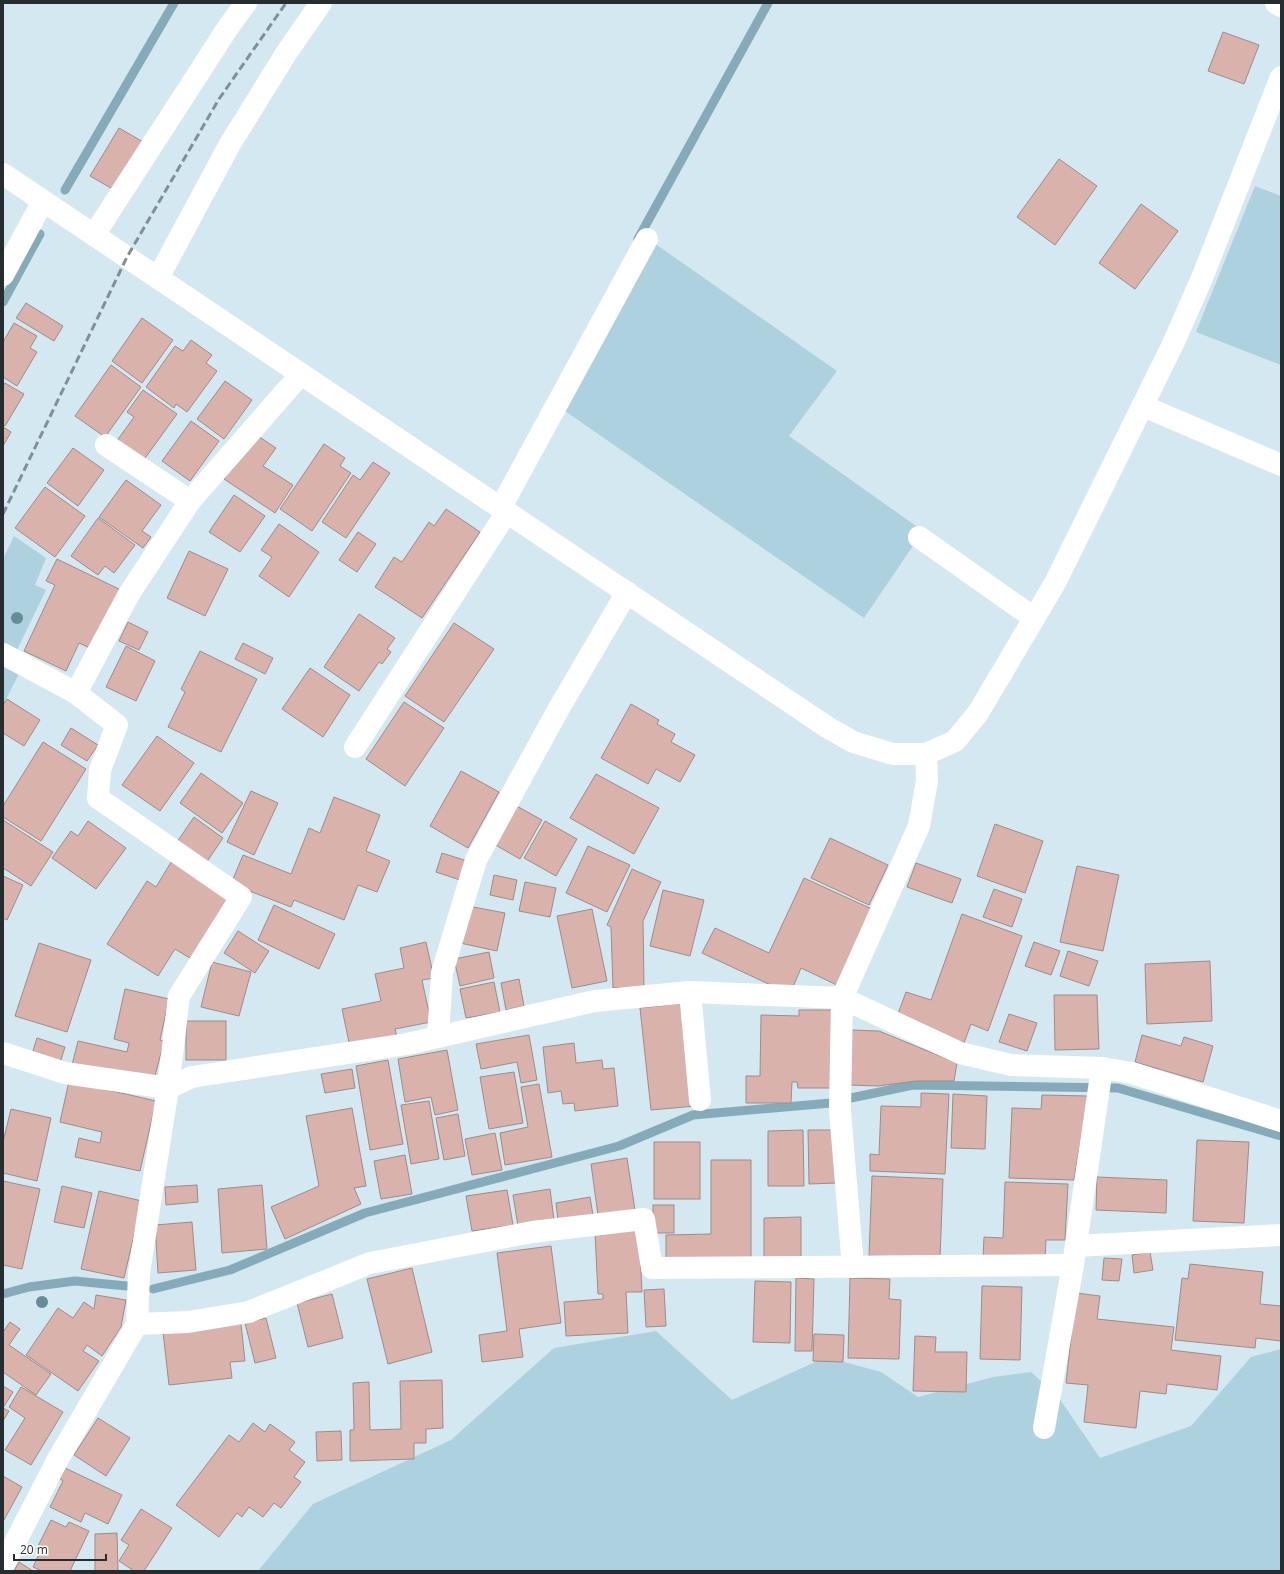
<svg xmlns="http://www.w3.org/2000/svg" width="1284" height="1574" font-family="'Open Sans',sans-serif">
<rect width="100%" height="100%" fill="#d3e8f0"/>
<!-- green -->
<g fill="#aed1df">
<path d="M1255 186 1281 196V365L1196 332Z"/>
<path d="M654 243 837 371 789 436 923 531 864 618 562 409Z"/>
<path d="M14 536 46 558 35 585 46 590 15 654 3 647V559Z"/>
<path d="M3 662 21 670 3 705Z"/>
<path d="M656 1331 732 1400 826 1357 881 1372 918 1397 993 1377 1031 1372 1059 1398 1100 1458 1191 1426 1251 1357 1281 1349V1571H258L313 1504 451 1440 554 1348Z"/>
</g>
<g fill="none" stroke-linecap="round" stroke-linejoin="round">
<!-- stream -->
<g stroke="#85abba" stroke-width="9">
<path d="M65 190 174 3"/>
<path d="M638 239 768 3"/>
<path d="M3 302 40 234"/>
<path d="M851 1098 913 1085 1118 1088 1281 1136"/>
<path d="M153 1289 230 1270 365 1213 619 1146 693 1115 831 1103"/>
<path d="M3 1294 29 1287 75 1281 127 1286"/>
</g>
</g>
<!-- building -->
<g fill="#d9b2ab" stroke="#9f8b88">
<path d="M1223 32 1259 45 1244 84 1208 71Z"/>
<path d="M119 128 145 143 116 191 90 176Z"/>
<path d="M1059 159 1097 186 1055 245 1017 217Z"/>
<path d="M1141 204 1178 231 1135 289 1099 263Z"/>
<path d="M26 303 63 326 54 341 16 318Z"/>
<path d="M142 318 173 340 142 383 112 361Z"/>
<path d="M14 323 37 336 30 348 37 352 17 386 3 377V342Z"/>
<path d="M191 340 212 355 206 363 217 371 187 412 176 404 174 408 146 387 175 346 183 351Z"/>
<path d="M111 365 141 387 105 437 75 416Z"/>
<path d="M225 381 252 400 224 439 197 419Z"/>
<path d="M5 383 24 394 5 426 3 425V386Z"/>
<path d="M143 390 177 414 143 461 116 442 134 417 127 412Z"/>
<path d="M191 421 219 441 190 481 162 461Z"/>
<path d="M3 427 11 432 3 446Z"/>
<path d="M255 434 276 448 263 466 293 485 275 513 224 479Z"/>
<path d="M324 444 345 458 340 466 351 473 312 531 280 509Z"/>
<path d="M73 448 104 470 78 506 47 483Z"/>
<path d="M373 462 390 473 346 538 322 522 353 475 360 480Z"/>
<path d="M126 480 161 505 142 531 151 537 143 548 99 517Z"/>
<path d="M45 487 85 516 55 557 15 528Z"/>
<path d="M234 495 265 516 240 552 209 532Z"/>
<path d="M446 509 480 532 422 618 375 587 394 557 402 562 429 522 434 526Z"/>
<path d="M98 518 135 545 114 573 105 566 98 575 71 556Z"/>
<path d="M279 524 319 552 289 597 259 576 272 557 261 550Z"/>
<path d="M358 532 376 544 357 572 339 560Z"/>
<path d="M189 551 228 569 205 616 167 598Z"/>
<path d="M57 559 123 591 94 650 79 643 66 671 24 651 55 585 46 581Z"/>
<path d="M359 614 395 638 387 649 391 652 382 664 379 662 359 691 324 667Z"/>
<path d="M128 622 148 632 139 650 119 641Z"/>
<path d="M454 623 494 649 444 722 405 696Z"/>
<path d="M243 643 273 658 265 674 235 659Z"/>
<path d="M126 646 155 661 136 701 106 687Z"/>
<path d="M200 651 257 679 221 752 168 727 185 692 181 689Z"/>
<path d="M310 668 350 695 323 737 282 709Z"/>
<path d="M7 699 40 720 24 746 3 733V705Z"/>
<path d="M404 702 444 728 405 786 366 759Z"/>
<path d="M631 704 659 720 657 724 675 734 671 742 695 755 680 782 656 769 648 784 601 758Z"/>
<path d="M71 728 98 745 87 761 61 745Z"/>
<path d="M157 736 194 763 160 811 122 785Z"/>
<path d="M43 742 86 769 41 841 3 817V806Z"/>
<path d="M461 771 499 792 468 848 430 826Z"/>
<path d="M201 773 243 803 222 833 180 803Z"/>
<path d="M596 774 659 808 634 854 570 818Z"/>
<path d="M251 791 278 803 254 855 227 842Z"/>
<path d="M334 797 380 815 366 851 390 861 377 892 358 885 344 920 294 900 291 907 231 884 243 855 291 874 309 828 320 833Z"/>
<path d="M513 804 542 820 520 859 492 843Z"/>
<path d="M194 817 223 838 204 866 175 845Z"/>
<path d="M3 820 53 852 31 886 3 868Z"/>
<path d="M88 821 126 848 96 889 52 858 71 831 78 836Z"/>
<path d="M545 821 577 839 556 876 524 858Z"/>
<path d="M995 824 1043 841 1025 893 977 876Z"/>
<path d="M830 838 888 865 869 905 811 878Z"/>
<path d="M588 846 630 865 607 912 566 893Z"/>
<path d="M442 853 467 861 460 880 436 872Z"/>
<path d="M173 859 233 897 193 960 175 949 158 976 107 944 147 881 156 887Z"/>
<path d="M916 863 961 879 952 903 907 887Z"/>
<path d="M1077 866 1119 875 1103 951 1060 942Z"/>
<path d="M632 869 661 882 643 921 644 987 613 988 611 927 607 925Z"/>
<path d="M494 875 517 880 513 900 490 895Z"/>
<path d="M3 876 23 885 7 920 3 918Z"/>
<path d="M804 878 874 910 839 986 801 968 790 994 702 953 715 928 769 953Z"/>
<path d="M525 882 556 888 550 917 519 911Z"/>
<path d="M994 889 1022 899 1012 927 983 917Z"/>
<path d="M663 890 704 900 690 956 650 946Z"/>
<path d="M274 905 335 934 319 969 258 940Z"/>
<path d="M468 906 505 913 497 951 460 943Z"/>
<path d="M592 909 607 981 572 988 557 916Z"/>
<path d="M962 914 1022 936 988 1031 971 1024 964 1043 896 1019 906 992 931 1000Z"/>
<path d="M238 931 269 951 255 973 224 953Z"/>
<path d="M426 942 434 978 422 980 431 1022 395 1029 397 1037 350 1047 342 1009 381 1001 375 974 404 968 400 948Z"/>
<path d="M1034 942 1060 951 1051 975 1025 966Z"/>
<path d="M39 943 91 960 67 1032 15 1016Z"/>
<path d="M1068 951 1098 961 1089 986 1060 976Z"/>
<path d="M489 952 494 978 460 986 454 959Z"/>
<path d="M1210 961 1212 1021 1147 1024 1145 964Z"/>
<path d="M212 962 251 972 239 1016 201 1007Z"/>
<path d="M519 979 524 1006 506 1010 501 983Z"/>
<path d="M494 982 500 1012 466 1018 460 989Z"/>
<path d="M125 989 169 999 160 1040 164 1041 154 1080 71 1069 78 1041 127 1052 129 1043 114 1039Z"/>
<path d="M1054 995H1097L1099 1049 1055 1050Z"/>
<path d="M685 1003 696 1106 651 1110 640 1008Z"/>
<path d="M799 1010H835L834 1088H798L797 1082H792L791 1103H746V1076H760L761 1015 799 1016Z"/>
<path d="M1009 1014 1037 1023 1027 1051 999 1042Z"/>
<rect x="186" y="1021" width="40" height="39"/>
<path d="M851 1030 879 1031 957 1063 954 1081H916L878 1086 849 1085Z"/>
<path d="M529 1035 537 1080 521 1083 517 1062 481 1069 476 1044Z"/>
<path d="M1142 1035 1181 1046 1184 1037 1213 1046 1203 1082 1135 1062Z"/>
<path d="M37 1038 65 1047 59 1066 31 1057Z"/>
<path d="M574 1043 576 1063 602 1060 603 1069 614 1068 618 1106 575 1111 574 1103 563 1104 561 1091 548 1093 543 1047Z"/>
<path d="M447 1050 458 1110 435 1115 431 1097 405 1102 398 1059Z"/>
<path d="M388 1060 403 1144 370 1150 356 1066Z"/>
<path d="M352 1069 355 1088 325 1093 321 1074Z"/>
<path d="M514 1072 523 1123 489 1129 480 1077Z"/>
<path d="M69 1081 156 1101 140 1171 75 1157 79 1138 100 1143 102 1132 60 1122Z"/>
<path d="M539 1084 552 1157 505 1165 500 1133 528 1127 521 1087Z"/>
<path d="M921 1093 949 1094 945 1174 870 1171V1154L879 1155 881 1106 921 1107Z"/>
<path d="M953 1094 987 1096 985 1149 951 1148Z"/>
<path d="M1042 1095 1088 1096 1074 1180 1009 1178 1012 1108 1041 1109Z"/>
<path d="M429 1101 439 1159 411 1164 401 1105Z"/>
<path d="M352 1108 366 1186 354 1188 361 1204 285 1239 271 1207 319 1186 306 1116Z"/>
<path d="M11 1109 51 1118 37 1181 3 1173V1142Z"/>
<path d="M458 1114 465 1156 444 1160 436 1118Z"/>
<path d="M803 1130 804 1186H768V1131Z"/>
<path d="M808 1130H837V1183L809 1184Z"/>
<path d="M495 1133 502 1170 472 1175 465 1139Z"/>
<path d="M1197 1140 1249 1142 1244 1223 1193 1221Z"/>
<rect x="654" y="1142" width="46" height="57"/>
<path d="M405 1155 412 1194 381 1199 374 1161Z"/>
<path d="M627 1158 635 1210 598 1215 591 1164Z"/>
<path d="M711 1160H751V1259L666 1260V1235L711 1234Z"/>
<path d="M872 1176 943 1179 940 1258 869 1256Z"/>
<path d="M1097 1177 1167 1180 1166 1213 1096 1210Z"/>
<path d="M3 1181 40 1189 22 1269 3 1265Z"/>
<path d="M1005 1182 1068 1184 1065 1240H1046L1045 1260 983 1258 984 1237 1003 1238Z"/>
<path d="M197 1185 198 1202 166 1205 165 1187Z"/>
<path d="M262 1185 267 1249 222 1253 218 1189Z"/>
<path d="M62 1186 92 1193 84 1228 54 1222Z"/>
<path d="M550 1189 554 1220 518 1226 513 1195Z"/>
<path d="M507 1190 513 1225 472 1231 466 1196Z"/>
<path d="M99 1191 142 1201 124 1278 81 1269Z"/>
<path d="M590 1197 593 1215 558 1220 556 1203Z"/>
<rect x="653" y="1205" width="21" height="28"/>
<path d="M801 1217V1259L764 1260V1218Z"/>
<path d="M192 1222 196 1270 158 1273 155 1225Z"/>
<path d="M639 1230 642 1292H626L628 1333 566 1336 564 1302 603 1299V1294H598L595 1233Z"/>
<path d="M551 1246 561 1323 519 1329 523 1357 482 1362 479 1335 507 1331 497 1253Z"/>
<path d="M1150 1252 1153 1270 1134 1273 1132 1255Z"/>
<path d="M1104 1258 1122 1259 1119 1281 1102 1280Z"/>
<path d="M1190 1264 1263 1272 1260 1304 1281 1306V1341L1256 1338 1255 1348 1175 1340 1182 1278 1188 1279Z"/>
<path d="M412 1268 432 1352 388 1364 367 1279Z"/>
<path d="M796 1278 814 1279 812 1351H795Z"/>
<path d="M850 1278 890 1279 889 1299 901 1300 899 1359 848 1358Z"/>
<path d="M755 1281 791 1282 790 1343 753 1342Z"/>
<path d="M982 1286 1022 1287 1020 1360 980 1359Z"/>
<path d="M664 1289 666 1326 646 1327 644 1290Z"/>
<path d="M1076 1293 1100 1296 1097 1319 1174 1327 1171 1350 1221 1356 1217 1390 1167 1384 1166 1394 1140 1391 1136 1428 1084 1422 1088 1385 1066 1383Z"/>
<path d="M332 1294 343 1338 308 1347 297 1303Z"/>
<path d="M96 1295 126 1300 121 1327 102 1356 87 1345 83 1351 99 1361 78 1391 26 1355 58 1308 73 1318 84 1302 94 1309Z"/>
<path d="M266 1318 276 1358 255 1363 245 1323Z"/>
<path d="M10 1322 20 1329 9 1345 51 1374 36 1395 3 1372V1332Z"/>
<path d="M241 1324 245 1361 230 1362 232 1378 169 1385 163 1332Z"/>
<path d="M814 1334 844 1335 843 1362 813 1361Z"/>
<path d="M915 1336 936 1337 935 1352H967L966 1392 913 1391Z"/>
<path d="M442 1380 443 1428 426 1429V1443H414V1459L350 1461V1430H354L353 1383 369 1382 370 1430 401 1429 400 1381Z"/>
<path d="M3 1386 13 1392 3 1408Z"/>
<path d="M21 1387 63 1412 31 1465 5 1450 25 1418 9 1407Z"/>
<path d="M3 1408 9 1411 3 1421Z"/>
<path d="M98 1418 130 1438 106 1476 74 1455Z"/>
<path d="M253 1423 265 1432 270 1424 295 1442 289 1450 305 1462 294 1477 301 1482 281 1508 274 1503 263 1517 249 1507 242 1517 237 1513 219 1537 176 1505 229 1435 239 1442Z"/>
<path d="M341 1431 342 1460 317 1461 316 1432Z"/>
<path d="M65 1468 122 1495 108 1524 85 1513 81 1522 50 1507 63 1481 60 1479Z"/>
<path d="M3 1476 22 1487 4 1520H3Z"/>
<path d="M141 1509 172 1528 144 1571H134L119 1561 129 1545 121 1540Z"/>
<path d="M51 1520 66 1527 69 1522 89 1531 70 1571H42L33 1567 40 1552 36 1550Z"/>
<path d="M117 1533 118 1571H95V1534Z"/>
<path d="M19 1562 33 1571H14Z"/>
</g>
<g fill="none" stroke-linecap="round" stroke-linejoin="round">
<!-- minor -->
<g stroke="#fff" stroke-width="22">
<path d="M1276 3 1281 6"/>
<path d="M3 174 827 727 853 742 893 754H926L955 741 978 713 1055 583 1173 344 1202 278 1281 77"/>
<path d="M94 235 229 26 246 3"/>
<path d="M3 275 43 201"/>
<path d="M158 278 230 144 287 52 321 3"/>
<path d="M1143 406 1281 465"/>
<path d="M106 445 190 501"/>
<path d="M501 507 647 239"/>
<path d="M919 537 1034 618"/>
<path d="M3 654 76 693 117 725 100 770 98 798 241 897 179 996 168 1088 139 1273 137 1324 58 1459 3 1566"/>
<path d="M76 693 129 594 190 501 301 374"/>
<path d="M355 747 507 512"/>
<path d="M690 992 700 1100"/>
<path d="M438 1037 442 973 476 860 558 710 627 592"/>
<path d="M3 1053 65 1073 168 1088 192 1077 407 1044 595 1001 690 992 842 998 960 1053 1011 1065 1102 1068 1132 1073 1281 1121"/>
<path d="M1076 1246 1281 1235"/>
<path d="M853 1267 840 1111 842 998 919 826 927 781 926 754"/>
<path d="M137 1324 188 1322 249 1312 370 1263 532 1232 644 1219 652 1268 1073 1265"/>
<path d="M1044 1428 1073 1265 1102 1068"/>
</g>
<!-- rail -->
<path stroke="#819096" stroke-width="3" stroke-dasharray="8 4" stroke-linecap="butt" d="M3 514 127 257 219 99 286 3"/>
</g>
<!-- trees -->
<g fill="#648c99">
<circle cx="17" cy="618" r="6"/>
<circle cx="42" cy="1302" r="6"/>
</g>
<!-- border -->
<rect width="1284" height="1574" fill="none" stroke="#252d30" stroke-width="8"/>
<!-- scale -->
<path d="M14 1554v6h92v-6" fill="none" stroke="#252d30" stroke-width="2"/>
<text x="20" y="1554" font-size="12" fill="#252d30" stroke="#ffffff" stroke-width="3" paint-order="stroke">20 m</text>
</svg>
